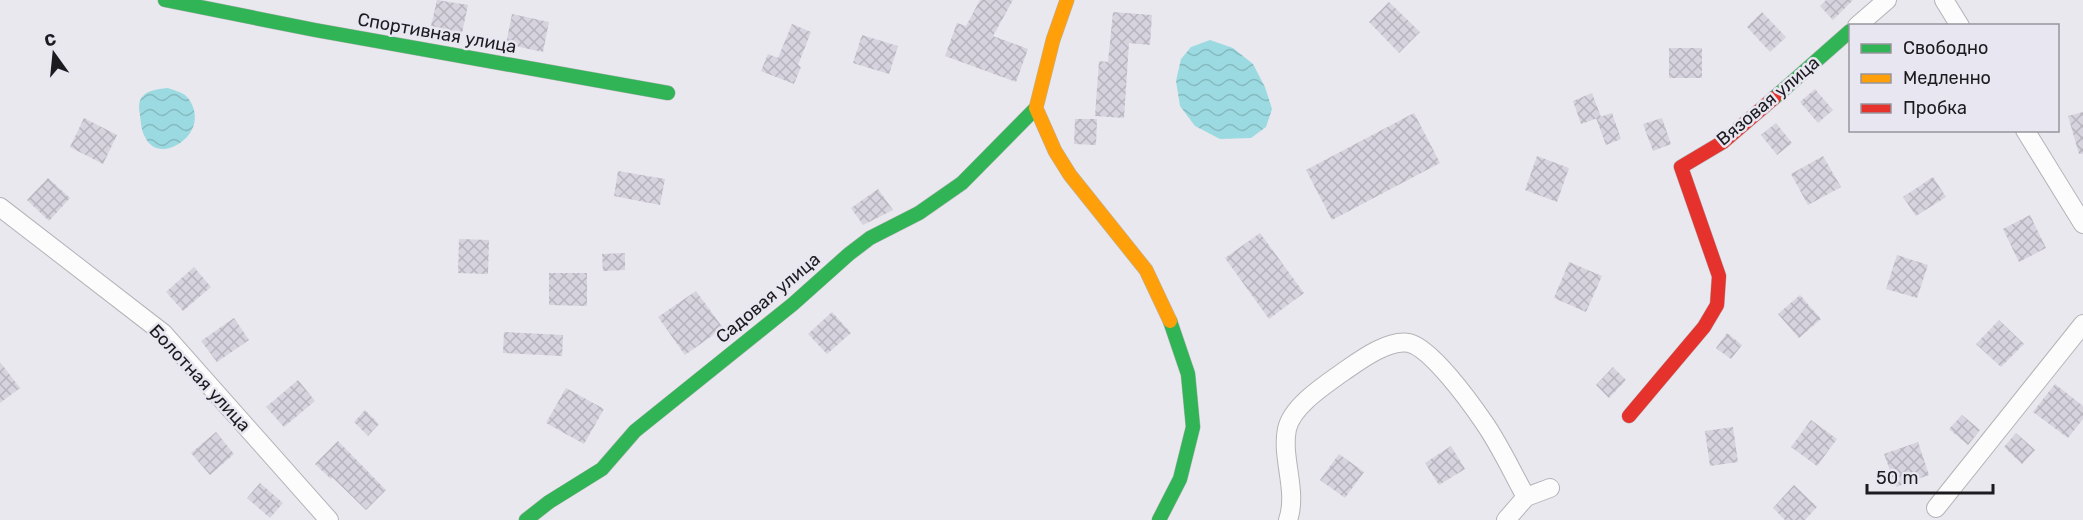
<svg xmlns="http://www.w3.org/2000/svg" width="2083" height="520" font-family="Rubik,sans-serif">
<defs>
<pattern id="water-waves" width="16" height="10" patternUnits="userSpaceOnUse" patternTransform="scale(1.5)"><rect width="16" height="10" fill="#9bdae0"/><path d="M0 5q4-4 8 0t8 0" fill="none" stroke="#85bac0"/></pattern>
<pattern id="building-cross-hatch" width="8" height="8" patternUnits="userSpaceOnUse" patternTransform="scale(1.5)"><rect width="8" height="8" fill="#d6d2de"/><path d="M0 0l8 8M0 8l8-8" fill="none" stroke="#b7b4be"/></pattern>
</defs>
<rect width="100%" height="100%" fill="#e9e8ee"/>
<!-- water -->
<g fill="url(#water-waves)">
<path d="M1210 40 1233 48 1253 64 1265 87 1272 109 1266 127 1251 138 1220 139 1195 126 1180 106 1176 81 1181 59 1191 47Z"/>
<path d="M168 88C173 90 181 92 185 95 196 105 198 122 190 133 180 148 155 158 145 137 141 130 141 122 140 115 139 109 138 102 142 97 149 89 160 89 168 88Z"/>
</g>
<!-- building -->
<g fill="url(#building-cross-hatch)">
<path d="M437 0 468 5 462 33 431 26Z"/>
<path d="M980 0H1013L993 36 1028 49 1016 82 945 56 957 23 966 26Z"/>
<path d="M1826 0H1853L1833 20 1820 6Z"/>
<path d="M1389 2 1420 32 1399 53 1369 22Z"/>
<path d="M1113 12 1152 15 1150 45 1129 43 1124 118 1095 116 1099 61 1108 62Z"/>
<path d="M1762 12 1786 37 1770 52 1747 27Z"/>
<path d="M512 14 549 22 543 52 506 44Z"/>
<path d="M792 24 811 32 798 65 801 67 794 84 761 71 768 54 778 58Z"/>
<path d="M862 35 898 46 889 74 853 63Z"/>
<rect x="1669" y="48" width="33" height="30"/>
<path d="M1815 89 1833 110 1818 123 1800 102Z"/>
<path d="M1592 93 1601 117 1581 124 1573 101Z"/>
<path d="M2083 112V154H2079L2068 116Z"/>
<path d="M1414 113 1440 163 1332 220 1306 170Z"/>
<path d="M1612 113 1621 139 1606 145 1596 118Z"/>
<path d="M84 118 117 135 103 164 70 147Z"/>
<path d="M1662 118 1671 144 1653 151 1643 124Z"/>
<path d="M1075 119H1097L1096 145 1074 144Z"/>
<path d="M1776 123 1792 143 1777 155 1761 135Z"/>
<path d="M1537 156 1569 168 1557 202 1525 190Z"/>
<path d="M1823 156 1841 187 1808 205 1791 174Z"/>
<path d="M618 171 665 179 660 205 614 196Z"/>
<path d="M1933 177 1946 197 1916 216 1903 197Z"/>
<path d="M48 178 70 198 49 221 27 200Z"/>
<path d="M878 189 893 210 863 225 851 208Z"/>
<path d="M2030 215 2046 248 2019 262 2003 229Z"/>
<path d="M1260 233 1304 293 1269 319 1225 258Z"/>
<path d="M459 239 489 240 488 274 458 273Z"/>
<path d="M625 253V270L603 271 602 254Z"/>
<path d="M1897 255 1928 265 1917 298 1886 289Z"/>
<path d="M1569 262 1602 276 1586 312 1554 298Z"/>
<path d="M194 267 211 287 183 311 166 292Z"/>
<path d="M549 273H587V306L549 305Z"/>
<path d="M696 291 723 328 685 355 658 317Z"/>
<path d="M1800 295 1821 319 1799 338 1778 314Z"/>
<path d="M832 312 851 333 827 354 808 334Z"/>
<path d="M234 318 249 340 217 362 201 341Z"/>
<path d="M1999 320 2024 344 2001 367 1976 344Z"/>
<path d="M504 332 563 335 562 356 503 353Z"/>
<path d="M1727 333 1742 345 1731 359 1716 348Z"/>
<path d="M0 362 20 388 0 403Z"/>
<path d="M1613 367 1626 380 1609 398 1596 385Z"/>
<path d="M298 380 315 401 284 427 266 407Z"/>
<path d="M2055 384 2083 406V419L2068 438 2033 412Z"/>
<path d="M566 388 604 409 584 444 546 423Z"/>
<path d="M365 410 379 424 368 436 354 422Z"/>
<path d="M1962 415 1980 430 1968 445 1949 429Z"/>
<path d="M1811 420 1837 439 1817 466 1791 447Z"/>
<path d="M1733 427 1738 462 1710 466 1705 431Z"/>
<path d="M216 432 234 454 210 475 191 453Z"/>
<path d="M2016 433 2035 450 2022 464 2004 447Z"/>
<path d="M338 441 386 490 366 510 332 477 331 479 315 464Z"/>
<path d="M1918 442 1929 475 1896 487 1884 454Z"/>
<path d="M1451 446 1465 469 1439 485 1425 463Z"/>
<path d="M1339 454 1364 472 1345 498 1320 480Z"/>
<path d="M260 483 283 503 270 518 247 498Z"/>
<path d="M1794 485 1817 507 1805 520H1785L1773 508Z"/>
</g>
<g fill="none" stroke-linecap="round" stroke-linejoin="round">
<!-- street casing -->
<g stroke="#b4b3b8" stroke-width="20">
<g id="street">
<path d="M1944 0 1960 26"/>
<path d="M1857 26 1887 0"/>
<path d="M2025 130 2083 224"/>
<path d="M0 207 163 333 329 520"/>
<path d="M1936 508 2083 324"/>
<path d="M1288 520C1298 491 1281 458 1287 429 1292 406 1325 385 1343 372 1359 361 1388 339 1409 343 1431 348 1470 402 1483 421 1500 445 1512 472 1526 497"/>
<path d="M1506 520 1526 497 1550 488"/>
</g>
</g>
<!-- fast casing -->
<g stroke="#b4b3b8" stroke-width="15">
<g id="fast">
<path d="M165 0 315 30 668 93"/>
<path d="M1774 98 1850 31"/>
<path d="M526 520 549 502 602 469 635 431 793 304 849 254 870 238 919 213 962 183 1036 108"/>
<path d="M1159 520 1180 479 1193 427 1188 374 1170 321"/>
</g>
</g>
<!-- slow casing -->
<g stroke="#b4b3b8" stroke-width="15">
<path id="slow" d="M1067 0 1053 40 1036 108 1055 151 1070 175 1146 270 1170 321"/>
</g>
<!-- jam casing -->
<g stroke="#b4b3b8" stroke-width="15">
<path id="jam" d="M1629 416 1704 327 1717 305 1719 276 1681 167 1723 142 1774 98"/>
</g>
<!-- street -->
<use href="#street" stroke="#fcfcfc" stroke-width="18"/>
<!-- fast -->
<use href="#fast" stroke="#30b455" stroke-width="14"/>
<!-- slow -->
<use href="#slow" stroke="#ff9f0a" stroke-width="14"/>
<!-- jam -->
<use href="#jam" stroke="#e5322d" stroke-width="14"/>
</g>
<g text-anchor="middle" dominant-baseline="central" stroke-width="5" stroke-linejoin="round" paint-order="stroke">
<!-- street labels -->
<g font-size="18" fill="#1c1b1f" stroke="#e8e6f0">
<text transform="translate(437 33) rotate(10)">Спортивная улица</text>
<text transform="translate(1768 101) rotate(-40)">Вязовая улица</text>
<text transform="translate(768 298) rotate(-40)">Садовая улица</text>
<text transform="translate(200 378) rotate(47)">Болотная улица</text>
</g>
</g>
<!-- legend -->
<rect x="1849" y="24" width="210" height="108" fill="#e8e6f0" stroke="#96959c" stroke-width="1.5"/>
<rect x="1861" y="44" width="30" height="9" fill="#30b455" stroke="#96959c" stroke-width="1.5"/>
<text x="1903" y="54" font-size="18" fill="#1c1b1f">Свободно</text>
<rect x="1861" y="74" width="30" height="9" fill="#ff9f0a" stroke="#96959c" stroke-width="1.5"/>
<text x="1903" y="84" font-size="18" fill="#1c1b1f">Медленно</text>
<rect x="1861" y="104" width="30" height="9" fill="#e5322d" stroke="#96959c" stroke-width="1.5"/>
<text x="1903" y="114" font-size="18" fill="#1c1b1f">Пробка</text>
<!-- north arrow -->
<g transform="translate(54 54) rotate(345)" stroke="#e8e6f0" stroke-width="4.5" paint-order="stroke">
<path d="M0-4.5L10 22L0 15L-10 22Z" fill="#1c1b1f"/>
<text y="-9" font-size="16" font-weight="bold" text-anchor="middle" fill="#1c1b1f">С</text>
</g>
<!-- scale -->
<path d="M1867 484v9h126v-9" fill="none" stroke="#1c1b1f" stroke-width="3"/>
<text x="1876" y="484" font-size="18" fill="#1c1b1f" stroke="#e8e6f0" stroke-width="4.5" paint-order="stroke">50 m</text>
</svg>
